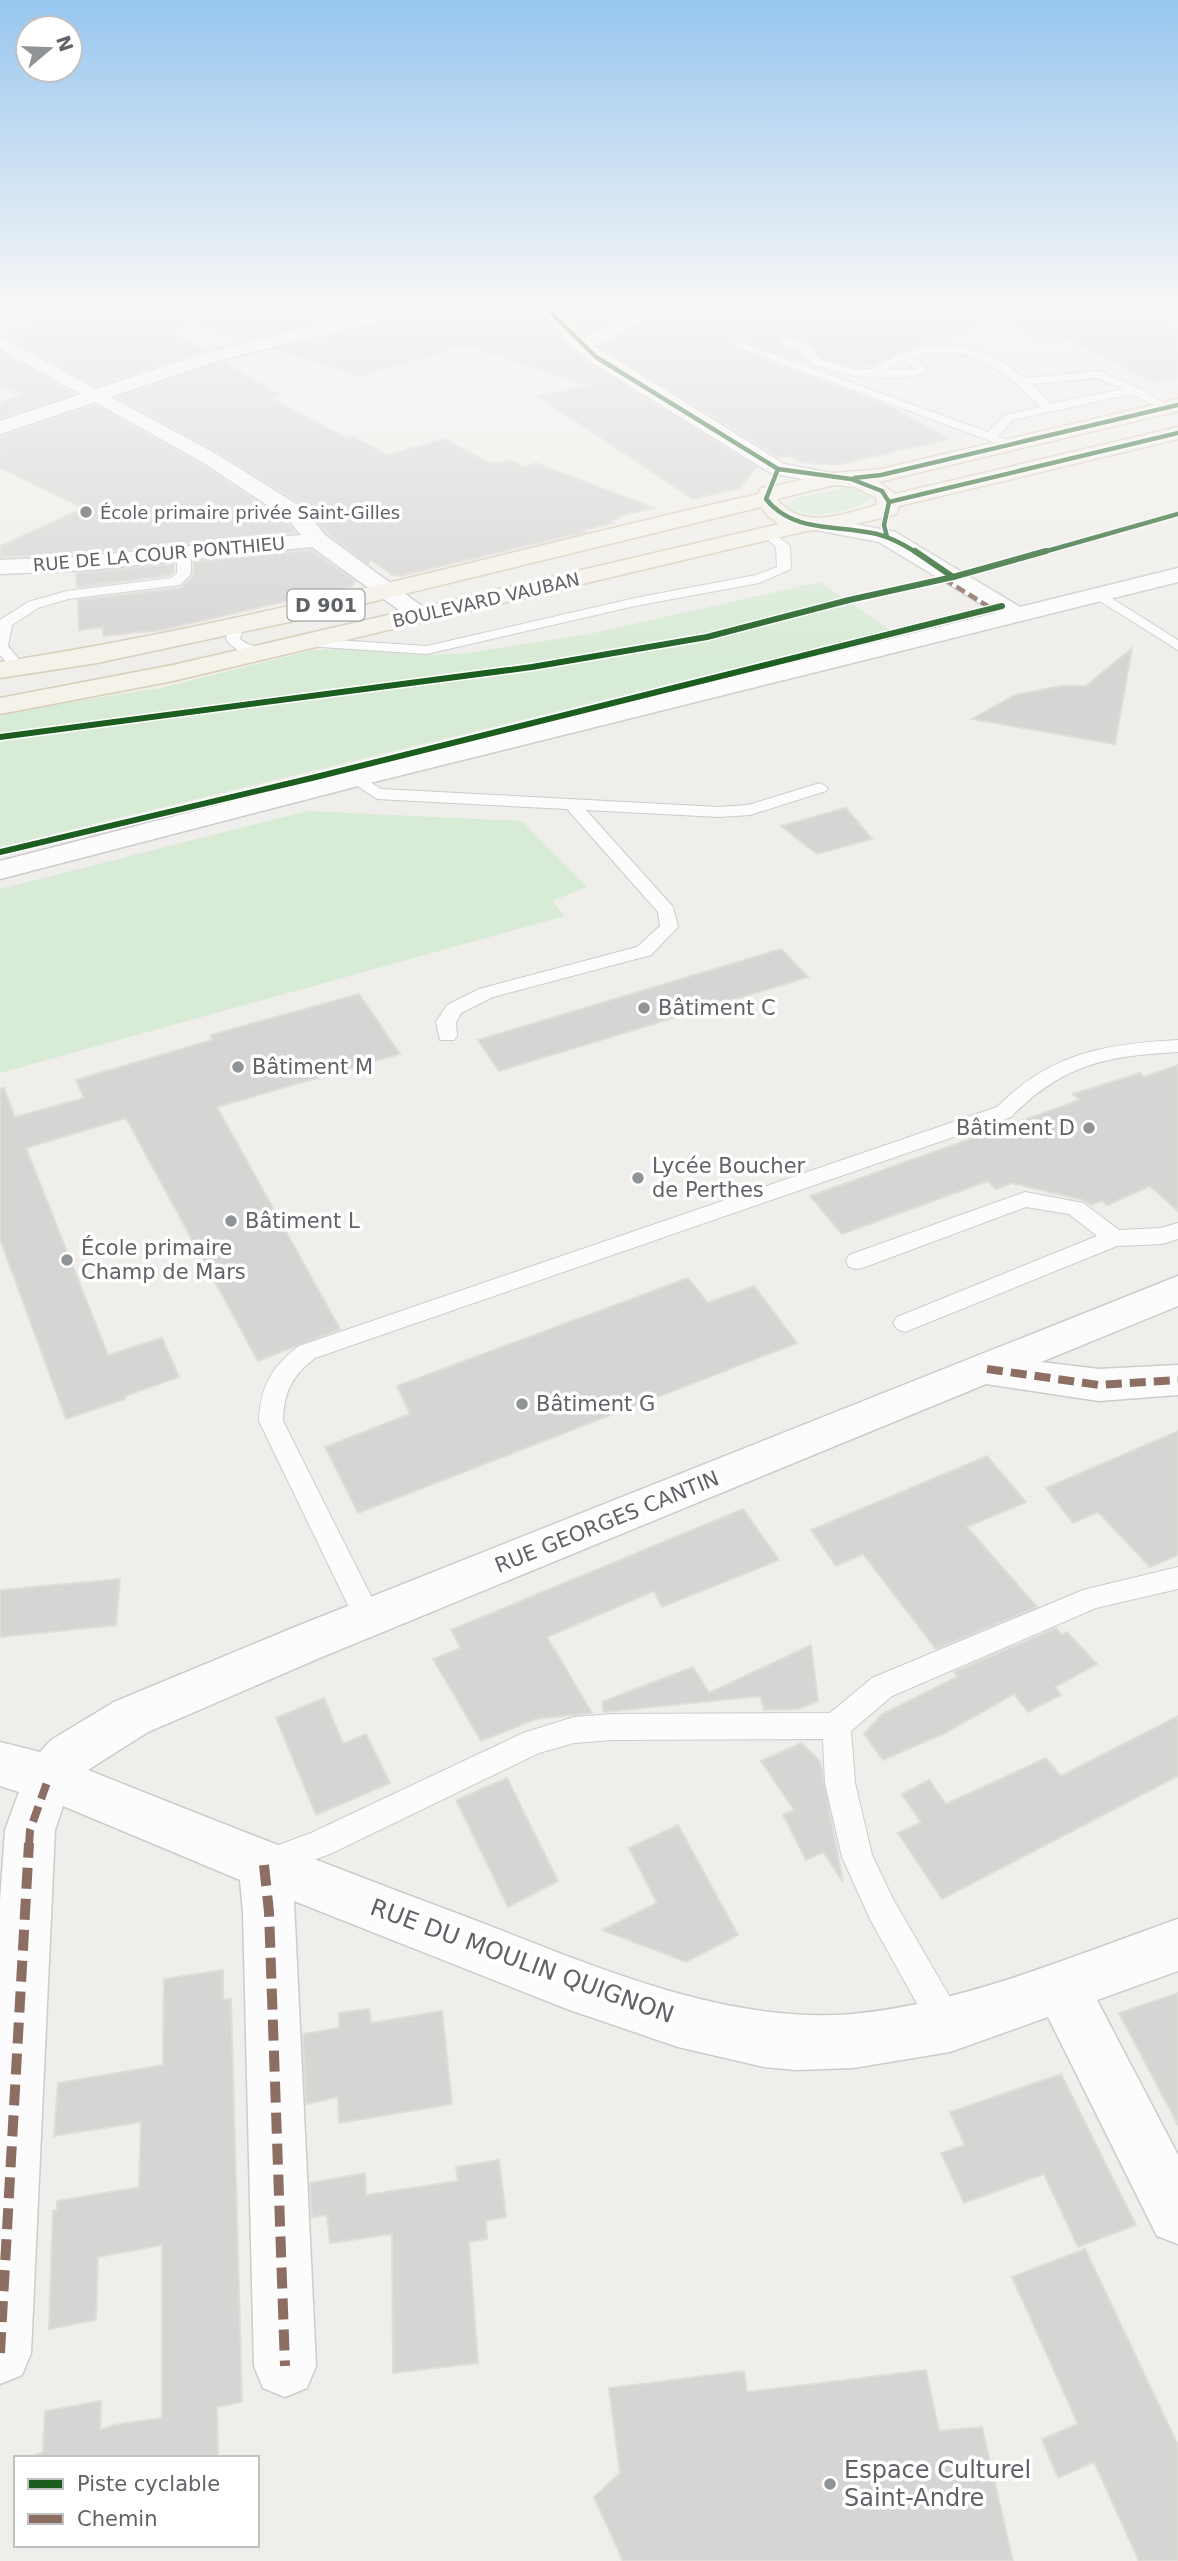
<svg xmlns="http://www.w3.org/2000/svg" width="1178" height="2561" font-family="'DejaVu Sans',sans-serif">
<rect width="100%" height="100%" fill="#efeeea"/>
<!-- green -->
<g fill="#d8ebd6">
<path d="M852 487 862 489 871 497C859 512 802 522 788 506L796 498Z"/>
<path d="M820 582 890 630 0 847V713L161 688 313 650 341 649 418 655 460 654 589 634Z"/>
<path d="M307 811 522 821 587 887 552 901 565 916 0 1073V889Z"/>
</g>
<!-- building -->
<g fill="#d6d5d3" stroke="#deddd9" stroke-width="2">
<path d="M68 305H391L248 339 182 318 175 334 203 351 96 386 17 343 24 342 5 332 37 324 28 319 63 312Z"/>
<path d="M426 305H531L563 341 588 363 757 467 739 488 693 499 538 396 590 386 467 345 359 376 277 349 408 318Z"/>
<path d="M556 305H577L582 312 615 319 585 334Z"/>
<path d="M673 305H734L774 315 796 305H1122L1178 329V377L1156 382 1057 335 1042 339 994 314 946 339 934 337 870 366 854 367 822 358 807 341 785 336 778 338V346L797 350 811 365 742 341 731 342V347L889 406 949 439 837 465 800 462 790 456 780 458 600 346 668 311Z"/>
<path d="M0 352 74 394 0 418V403L23 395 0 386Z"/>
<path d="M223 362 280 395 270 398 346 438 353 436 387 455 444 439 492 464 510 460 523 467 536 463 654 508 617 516 619 518 610 521 614 523 582 530 585 532 400 576 392 575 371 560 368 564 327 533 305 507 219 453 117 397Z"/>
<path d="M95 405 203 465 286 521 296 533 87 553 0 557V546L84 508 0 468V436Z"/>
<path d="M311 550 355 581 352 586 161 630 103 636V627L79 630 78 600 180 588 193 576 194 562Z"/>
<path d="M174 564V572L170 575 77 587 76 573Z"/>
<path d="M1132 648 1115 744 972 719 1015 695 1061 686H1086Z"/>
<path d="M846 808 872 839 817 854 781 826Z"/>
<path d="M781 949 808 977 499 1071 478 1040Z"/>
<path d="M359 994 400 1054 217 1107 340 1329 258 1361 126 1118 26 1148 108 1355 162 1338 179 1377 125 1396V1399L66 1419 0 1239V1089L4 1088 15 1117 84 1098 76 1080 212 1040 211 1035Z"/>
<path d="M1178 1065V1211L1150 1186 1107 1205 1102 1201 1091 1205 1083 1200 1012 1183 996 1189 988 1181 842 1234 810 1196 1080 1100 1073 1094 1140 1073 1144 1077Z"/>
<path d="M688 1278 708 1303 754 1286 797 1343 358 1513 325 1447 410 1414 397 1386Z"/>
<path d="M1178 1431V1555L1150 1567 1098 1512 1073 1523 1046 1488Z"/>
<path d="M987 1456 1026 1502 967 1527 1037 1607 936 1649 863 1554 836 1566 811 1530Z"/>
<path d="M743 1509 779 1560 662 1607 654 1591 547 1637 592 1713 536 1719 481 1741 433 1659 461 1648 451 1630Z"/>
<path d="M120 1579 116 1625 0 1637V1590Z"/>
<path d="M1056 1628 1062 1635 1067 1632 1097 1664 1055 1687 1061 1695 1028 1712 1014 1694 947 1732 883 1760 864 1734 882 1714 957 1677 954 1672Z"/>
<path d="M811 1645 818 1701 799 1709 764 1710 760 1696 604 1712 602 1702 693 1667 709 1693Z"/>
<path d="M324 1698 343 1744 366 1734 390 1783 316 1815 276 1718Z"/>
<path d="M1178 1716V1776L942 1899 898 1833 921 1822 902 1794 929 1780 946 1804 1046 1758 1061 1776Z"/>
<path d="M801 1743 820 1761 843 1882 823 1852 806 1860 783 1815 794 1810 761 1761Z"/>
<path d="M507 1778 558 1881 508 1907 456 1800Z"/>
<path d="M678 1825 738 1935 686 1962 602 1930 657 1903 629 1848Z"/>
<path d="M223 1970V2000L231 1999 242 2402 217 2407 218 2458H35V2455L43 2452 45 2411 101 2401 100 2430 114 2425 162 2418V2245L98 2257 96 2320 49 2329 53 2210H57V2201L139 2187 141 2122 54 2136 58 2083 163 2065 164 1979Z"/>
<path d="M1178 1993V2125L1119 2013Z"/>
<path d="M369 2009 371 2023 442 2011 452 2104 339 2123 338 2097 306 2104 303 2034 339 2028V2013Z"/>
<path d="M1061 2074 1136 2225 1078 2247 1044 2174 964 2203 941 2153 965 2145 950 2112Z"/>
<path d="M499 2160 506 2217 486 2221 487 2239 469 2242 478 2363 393 2373 392 2234 330 2243 327 2215 312 2217 310 2183 365 2173 366 2195 458 2181 456 2167Z"/>
<path d="M1085 2249 1178 2445V2561H1139L1094 2462 1058 2478 1042 2439 1078 2424 1012 2277Z"/>
<path d="M926 2370 939 2431 982 2427 1013 2561H623L594 2497 620 2473 609 2388 744 2371 747 2392Z"/>
</g>
<g fill="none" stroke-linecap="round" stroke-linejoin="round">
<!-- lane casing -->
<g stroke="#cbcccc" stroke-width="2">
<g id="lane">
<path d="M784 339 806 344 821 360 854 370 871 369 900 354 923 348H967L991 355 1025 378 1099 371 1138 388 1173 408 1163 410 1132 394 1013 420 998 436 1010 442 1004 446 732 345 741 343 988 432 1005 415 1040 407C1004 369 969 342 913 357L925 365V374L899 378 853 376 813 364 798 348 780 344V340ZM904 360 915 370H885ZM1098 378 1123 389 1051 404 1032 384Z"/>
<path d="M768 529 790 546 791 569 759 583 635 606 427 654 306 646 299 642 306 638 427 646 635 598 756 575 777 567 776 547 761 533Z"/>
<path d="M184 550 191 554V574L180 585 68 599 38 608 12 625 8 646 26 668 24 671H14L0 655V620L28 602 67 591 171 578 177 573V554Z"/>
<path d="M1100 591 1178 640V650L1095 598V592Z"/>
<path d="M236 623 243 627 240 639C248 647 261 645 267 653L265 656C250 659 235 651 226 639L229 627Z"/>
<path d="M356 773 381 789 719 807 748 805 820 783 828 788 826 791 750 815 719 817 586 810 673 907 678 927 651 955 493 997 461 1013 456 1022 457 1036 454 1040H440L436 1022 447 1005 479 989 637 947 660 926 658 912 567 809 377 799 350 781 348 778 350 775Z"/>
<path d="M1178 1040V1052C1106 1056 1063 1064 1011 1117L315 1358C292 1376 284 1391 283 1421L382 1618 378 1626 368 1630 358 1626 259 1421C260 1387 272 1366 299 1346L997 1107C1051 1053 1104 1044 1178 1040Z"/>
<path d="M1025 1192 1083 1203 1119 1230 1161 1228 1178 1223V1239L1162 1244 1117 1246 905 1332 897 1329 893 1323 897 1317 1097 1236 1069 1214 1026 1207 865 1267 857 1269 849 1267 846 1261 849 1255Z"/>
<path d="M1178 1567V1589L1096 1608 892 1696 851 1731 855 1783 872 1855 893 1899 966 2025 961 2036 950 2041 939 2036 915 2000 871 1921 842 1857 825 1783 823 1739 612 1740 574 1743 539 1753 330 1854 268 1877 257 1873 253 1863 257 1853 311 1833 523 1733 574 1717 612 1714 830 1713 872 1678 1083 1590Z"/>
</g>
</g>
<!-- street casing -->
<g stroke="#cbcccc" stroke-width="3">
<g id="street">
<path d="M34 305H65L62 309 0 323V313Z"/>
<path d="M534 305H552L585 337 623 318 583 309 580 305H613L638 310 648 305H670L667 309 595 346 784 464 841 475 845 479 841 483 834 485 771 473 589 361 565 339Z"/>
<path d="M0 337 218 455 304 509 325 535 434 615 431 620 422 622 413 620 312 547 87 570 0 574V560L87 556 301 535 288 519 204 463 0 349Z"/>
<path d="M824 518 895 532 1020 607 1178 568V582L366 784 0 879V861L346 772 996 613 879 542 816 530 813 525 816 520Z"/>
<path d="M1178 1276V1306L1041 1362 1099 1369 1178 1365V1395L1099 1401 986 1384 322 1657 148 1732 88 1770C213 1820 338 1869 464 1916 585 1962 721 2025 852 2014 965 2003 1072 1956 1178 1919V1971L1097 2000 1178 2155V2244L1157 2236 1048 2017 950 2052 853 2068 796 2070 764 2067 678 2047 567 2009 294 1901 316 2366 307 2388 285 2397 263 2388 254 2366 243 1912 240 1880 63 1806 55 1830 31 2353 22 2375 0 2384V1901L5 1830 19 1792 0 1786V1742L40 1752 51 1740 114 1702 290 1629Z"/>
</g>
</g>
<!-- secondary casing -->
<g stroke="#cacacb" stroke-width="3">
<path id="secondary" d="M401 305H424L407 315 224 359 0 434V421L211 351Z"/>
</g>
<!-- primary casing -->
<g stroke="#d7ceb8" stroke-width="3">
<path id="primary" d="M1178 399V411L879 482 895 494 1178 427V439L899 506 897 514 840 528 806 531 173 681 0 714V698L173 665 779 524 769 517 761 507 289 622 97 663 0 678V662C256 623 505 551 758 494L761 488 769 487 834 473 881 469ZM834 485 855 487 876 498 877 505C844 514 802 531 777 499Z"/>
</g>
<!-- lane -->
<use href="#lane" fill="#fdfcfc" fill-rule="evenodd"/>
<!-- street -->
<use href="#street" fill="#fdfcfc" fill-rule="evenodd"/>
<!-- secondary -->
<use href="#secondary" fill="#fdfcfc" fill-rule="evenodd"/>
<!-- primary -->
<use href="#primary" fill="#f4f2e9" fill-rule="evenodd"/>
<!-- quiet-far2 -->
<path stroke="#8d6e63" stroke-width="4.5" stroke-dasharray="10 4.5" stroke-linecap="butt" d="M944 579 991 608"/>
<!-- quiet-far1 -->
<g stroke="#8d6e63" stroke-width="8" stroke-dasharray="16 8" stroke-linecap="butt">
<path d="M987 1369 1099 1385 1178 1380"/>
<path d="M29 1845 30 1830 49 1777"/>
</g>
<!-- quiet -->
<g stroke="#8d6e63" stroke-width="10" stroke-dasharray="21 10" stroke-linecap="butt">
<path d="M264 1865 269 1912 285 2366"/>
<path d="M0 2353 29 1843"/>
</g>
<!-- cycleway-far1 casing -->
<g stroke="#fff" stroke-width="7">
<g id="cycleway-far1">
<path d="M543 305 596 357 778 469 851 479 882 491 889 502 884 525 887 537"/>
<path d="M778 469 766 499C792 532 835 525 872 533 889 536 903 544 917 553"/>
<path d="M854 478 881 475 1178 405"/>
<path d="M889 502 1178 433"/>
<path d="M1040 553 1178 514"/>
</g>
</g>
<!-- cycleway casing -->
<g stroke="#fff" stroke-width="9">
<g id="cycleway">
<path d="M915 551 953 577"/>
<path d="M0 737 532 667 707 637 849 600 953 577 1046 551"/>
<path d="M0 852 316 777 1002 606"/>
</g>
</g>
<!-- cycleway-far1 -->
<use href="#cycleway-far1" stroke="#1b5e20" stroke-width="4.5"/>
<!-- cycleway -->
<use href="#cycleway" stroke="#1b5e20" stroke-width="6"/>
</g>
<!-- sky -->
<linearGradient id="sky" x2="0" y2="1"><stop stop-color="#97c6ef"/><stop offset="0.46" stop-color="#f8f7f6"/><stop offset="1" stop-color="#f8f7f6" stop-opacity="0"/></linearGradient>
<rect width="1178" height="663" fill="url(#sky)"/>
<!-- markers -->
<g fill="#919496" stroke="#fff" stroke-width="2.5">
<circle cx="86" cy="512" r="7"/>
<circle cx="644" cy="1008" r="7"/>
<circle cx="238" cy="1067" r="7"/>
<circle cx="1089" cy="1128" r="7"/>
<circle cx="638" cy="1178" r="7"/>
<circle cx="231" cy="1221" r="7"/>
<circle cx="67" cy="1260" r="7"/>
<circle cx="522" cy="1404" r="7"/>
<circle cx="830" cy="2484" r="7"/>
</g>
<g text-anchor="middle" dominant-baseline="central" stroke-width="7" stroke-linejoin="round" paint-order="stroke">
<!-- far-poi labels -->
<g font-size="18" fill="#5f6368" stroke="#fff" text-anchor="start">
<text x="100" y="512">École primaire privée Saint-Gilles</text>
</g>
<!-- far-street labels -->
<g font-size="18" fill="#5f6368" stroke="#fff">
<text transform="translate(159 554) rotate(-5)">RUE DE LA COUR PONTHIEU</text>
<text transform="translate(486 600) rotate(-13)">BOULEVARD VAUBAN</text>
</g>
<!-- shield labels -->
<rect fill="#fff" stroke="#8f9295" stroke-width="2" x="287.5" y="589.5" width="77" height="31" rx="5"/>
<g font-size="19" font-weight="bold" fill="#5f6368">
<text x="326" y="605">D 901</text>
</g>
<!-- poi labels -->
<g font-size="21" fill="#5f6368" stroke="#fff" text-anchor="start">
<text x="658" y="1008">Bâtiment C</text>
<text x="252" y="1067">Bâtiment M</text>
<text x="1075" y="1128" text-anchor="end">Bâtiment D</text>
<text x="652" y="1166">Lycée Boucher<tspan x="652" dy="24">de Perthes</tspan></text>
<text x="245" y="1221">Bâtiment L</text>
<text x="81" y="1248">École primaire<tspan x="81" dy="24">Champ de Mars</tspan></text>
<text x="536" y="1404">Bâtiment G</text>
</g>
<!-- street labels -->
<g font-size="21" fill="#5f6368" stroke="#fff">
<text transform="translate(607 1522) rotate(-22)">RUE GEORGES CANTIN</text>
</g>
<!-- near-street labels -->
<g font-size="24" fill="#5f6368" stroke="#fff">
<text transform="translate(522 1961) rotate(20)">RUE DU MOULIN QUIGNON</text>
</g>
<!-- near-poi labels -->
<g font-size="24" fill="#5f6368" stroke="#fff" text-anchor="start">
<text x="844" y="2470">Espace Culturel<tspan x="844" dy="28">Saint-Andre</tspan></text>
</g>
</g>
<!-- legend -->
<rect x="14" y="2456" width="245" height="91" fill="#ffffff" stroke="#bfc1c3" stroke-width="2"/>
<rect x="28" y="2479" width="35" height="10" fill="#1b5e20" stroke="#bfc1c3" stroke-width="2"/>
<text x="77" y="2491" font-size="21" fill="#5f6368">Piste cyclable</text>
<rect x="28" y="2514" width="35" height="10" fill="#8d6e63" stroke="#bfc1c3" stroke-width="2"/>
<text x="77" y="2526" font-size="21" fill="#5f6368">Chemin</text>
<!-- north arrow -->
<g transform="translate(49 49) rotate(71)"><circle r="33" fill="#ffffff" stroke="#bfc1c3" stroke-width="2"/>
<path d="M0-5L12 26L0 18L-12 26Z" fill="#919496"/>
<text y="-10" font-size="19" font-weight="bold" text-anchor="middle" fill="#5f6368">N</text>
</g>
</svg>
